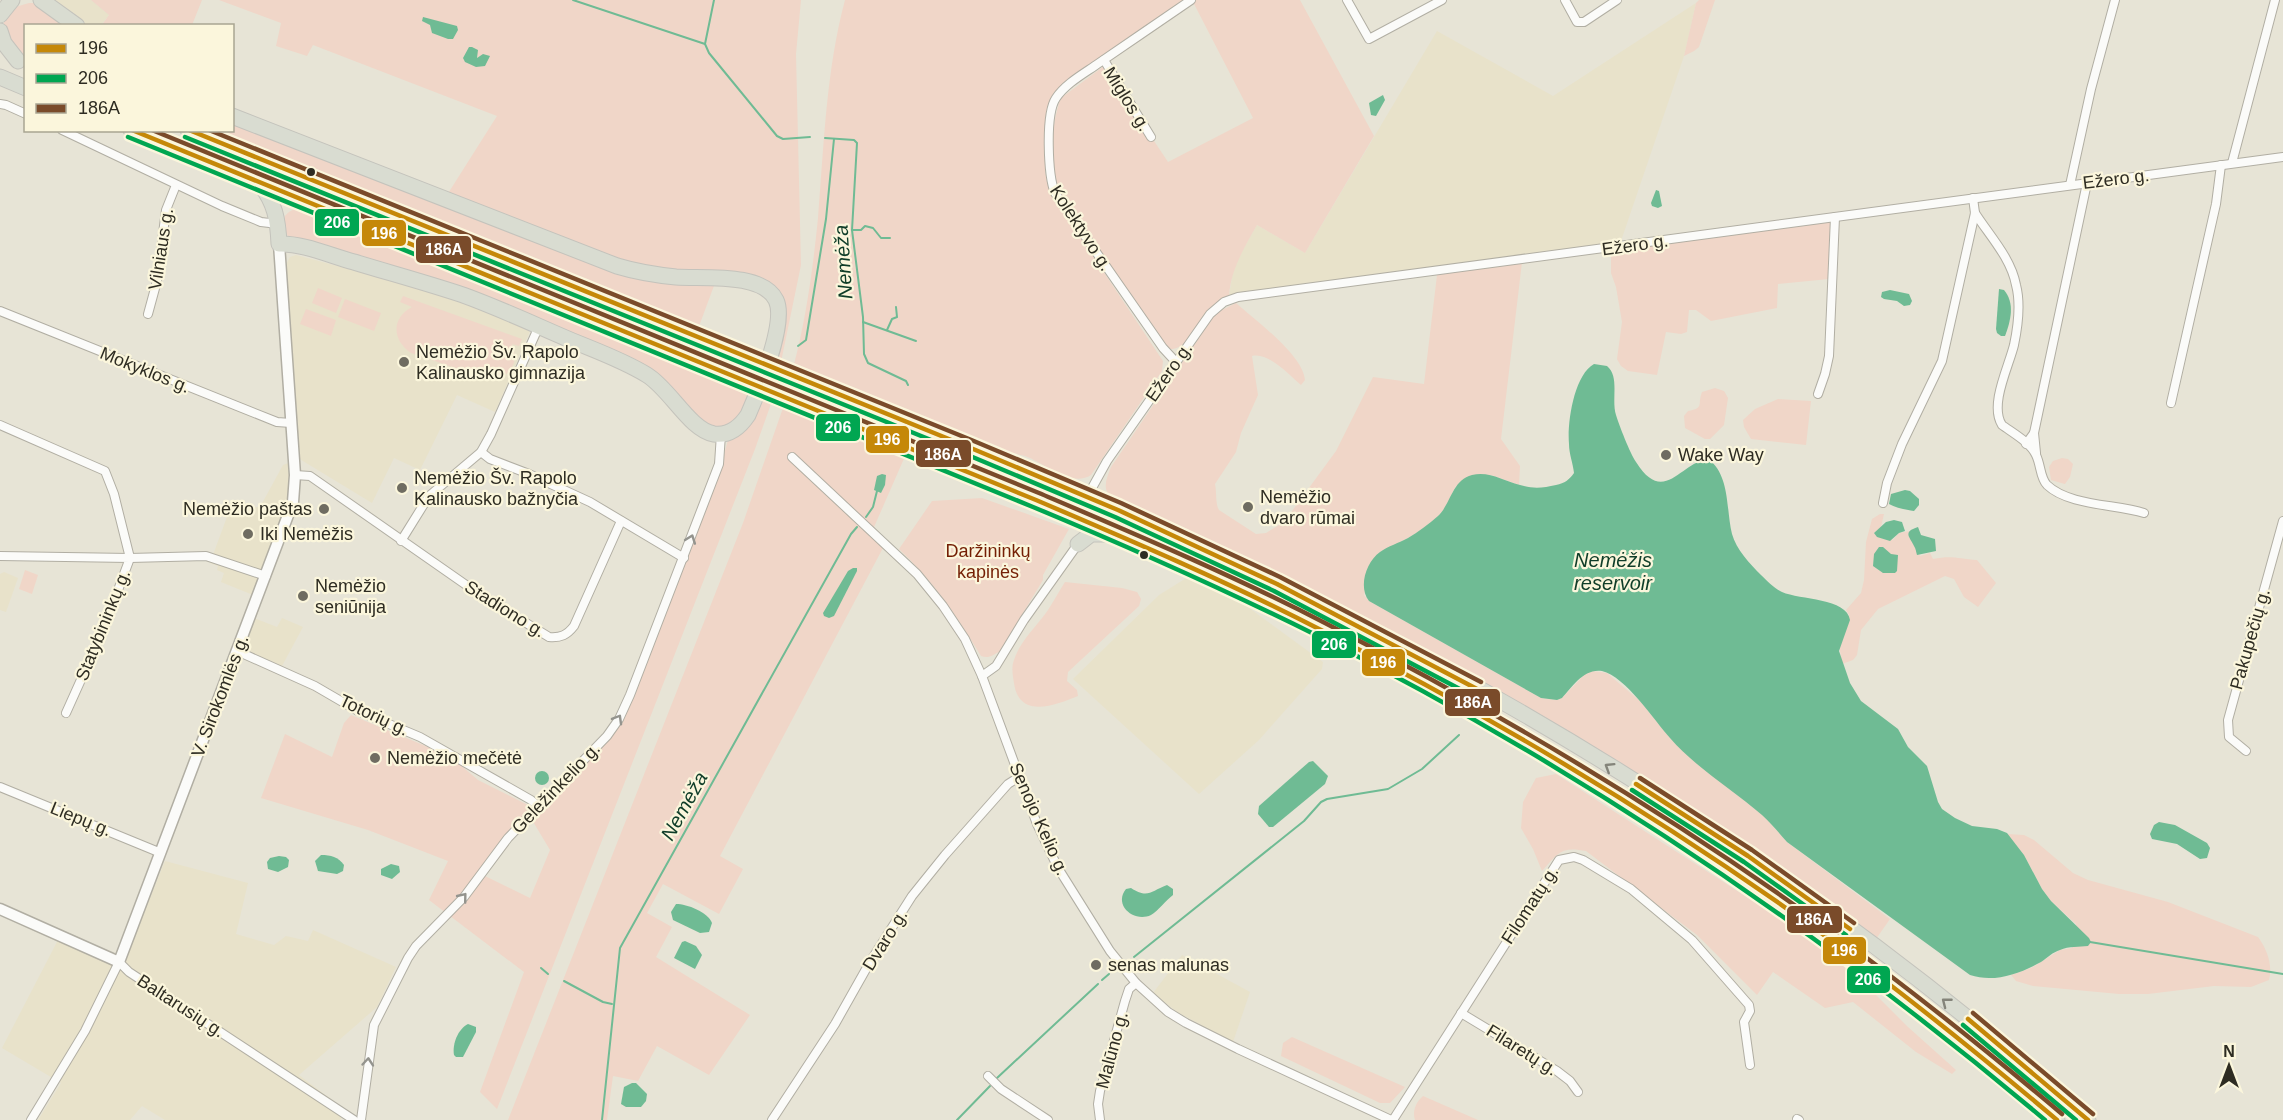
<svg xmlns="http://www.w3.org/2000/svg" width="2283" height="1120" font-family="Arial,sans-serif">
<rect width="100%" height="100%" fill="#e7e4d6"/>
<!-- built -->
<g fill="#e8e2ca">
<path d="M48 0H91L109 15 101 25H85Z"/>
<path d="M1696 3 1684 56 1621 241 1229 296 1233 271 1241 253 1257 225 1305 253 1437 31 1553 96Z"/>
<path d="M296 255 432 291 486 310 531 329 495 412 457 395 420 470 394 458 372 503 298 458 285 266 290 257Z"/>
<path d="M291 462 289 502 253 595 221 582 224 573 217 570 218 566 210 563 231 506 240 502 252 507H260L283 465Z"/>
<path d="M4 572 18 578 6 612 0 610V574Z"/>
<path d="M1188 577 1241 602 1323 662 1322 669 1259 740 1199 794 1073 679 1159 595Z"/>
<path d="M254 618 277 627 282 618 303 627 282 666 242 649Z"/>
<path d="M165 861 248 883 236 934 274 945 286 936 308 941 313 930 396 967 377 1007 299 1075 346 1111 340 1120H165L142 1106 130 1120H38L61 1083 2 1048 59 938 122 967Z"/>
<path d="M1182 955 1250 992 1233 1042 1177 1012 1153 993Z"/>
</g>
<!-- green -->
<g fill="#f0d6c8">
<path d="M91 0H202L192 25 101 26 109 15Z"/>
<path d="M219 0H801L796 54 801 265 781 362 772 360 778 296 666 270 626 263 447 195 497 116 313 45 307 56 276 46 281 23Z"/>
<path d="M845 0H1185L1072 78 1051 97 1046 120 1045 171 1047 182 1055 199 1163 361 1162 371 1091 475C1071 488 1045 463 1025 456 1015 453 1003 451 992 449L793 368C806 320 813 268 818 218 824 145 826 71 845 0Z"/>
<path d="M1196 0H1300L1374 136 1305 253 1257 225C1244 248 1231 269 1229 296 1220 300 1212 305 1206 313 1194 326 1188 352 1166 349L1059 191C1050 163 1050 126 1061 98L1104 66 1168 162 1253 118 1193 2Z"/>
<path d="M1699 0H1715L1699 47 1694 51 1684 56 1696 3Z"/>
<path d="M29 3H35L67 25 26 26 25 55C18 52 16 48 11 42 0 26 2 24 12 8Z"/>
<path d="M233 121 605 268 715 283 698 329 375 199 304 165 210 131 232 130Z"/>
<path d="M299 208 361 237 390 245 753 392 746 410 727 429 710 428 653 374 288 236C278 224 283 211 299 208Z"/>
<path d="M1831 221 1829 279 1778 284 1777 308 1711 321 1696 310H1689L1687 332 1681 334 1666 332 1657 375 1628 371 1621 366 1617 359 1622 322 1616 287 1611 273V251Z"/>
<path d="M1522 262 1501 439 1520 466 1519 485 1491 475 1456 486C1452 492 1450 500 1446 507 1431 528 1403 541 1380 552L1364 595 1369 601 1541 698 1557 700 1562 698 1586 673 1592 671 1607 673 1640 701 1671 739 1685 753 1764 816 1787 842 1890 919 1876 939 1735 839 1328 600 1185 531 1114 500C1101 490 1106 480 1111 467L1216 313 1236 303C1255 320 1303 355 1305 380L1301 385C1289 375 1269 352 1252 356L1258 395 1241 433 1236 452 1215 484C1217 493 1215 503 1219 510L1256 534 1266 533 1284 522 1336 451 1373 377 1424 384 1437 275Z"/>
<path d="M318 288 342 298 336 313 312 303Z"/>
<path d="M403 296 522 339 519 346 512 344C520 363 509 380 488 379L411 353C392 340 391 318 412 307L400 302Z"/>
<path d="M345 299 381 313 374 331 338 317Z"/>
<path d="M306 309 336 320 331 336 300 324Z"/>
<path d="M1715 388 1724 391 1728 398 1724 425 1710 439H1705L1685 428 1684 416 1688 411C1705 408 1697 404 1702 392Z"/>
<path d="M760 396 772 401 755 449 497 1109 480 1092 524 972 429 900 448 861 368 830 261 798 285 734 332 757 344 723 351 715 428 747 458 763 478 780 530 806 485 876 530 898 550 850 532 820 613 731 628 707 720 469 728 440Z"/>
<path d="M1778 399 1811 401 1806 445 1751 439 1744 427 1743 420 1755 409Z"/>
<path d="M784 405 906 454 871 534 884 546 720 856 743 869 719 914 663 884 647 913 672 927 656 957 750 1015 709 1075 657 1046 638 1081 613 1076 607 1120H508L743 523Z"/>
<path d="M2062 458 2068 459 2073 464 2070 477 2065 484 2051 480 2049 467 2053 461Z"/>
<path d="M982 498 1069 529 1043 575V580L1000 651C993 655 989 659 981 656 957 616 933 581 899 549L932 501Z"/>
<path d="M1880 514H1884L1881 527 1874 533 1893 540 1899 533 1910 531 1908 534 1920 556 1930 553 1933 559C1952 555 1959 559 1977 560L1996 583 1978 607 1964 597 1954 579 1945 576 1878 609 1861 630 1857 655 1853 660 1842 664 1839 644 1849 615 1846 610 1861 593 1864 580 1866 542 1872 519Z"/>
<path d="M25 570 38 575 32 594 19 589Z"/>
<path d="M1065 582 1122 588 1137 592 1141 599 1139 606 1068 672 1067 681 1077 690 1078 696C1056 705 1019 720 1014 683 1013 677 1011 667 1014 660 1020 641 1037 626 1048 610 1054 601 1059 591 1065 582Z"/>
<path d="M1556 774 1801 932 1863 982 1908 1027 1956 1070 1952 1074 1916 1052 1853 1002 1825 1008 1773 972 1757 995 1697 935 1586 851C1561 846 1558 853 1542 871L1533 849 1521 828 1523 802 1536 778Z"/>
<path d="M2007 834 2024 835 2034 840 2073 873 2088 880 2168 902 2258 937C2267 949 2273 965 2269 980L2251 987 2214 986 2148 994H2119L2033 986 2016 981 2011 975 2031 968 2060 950 2072 948 2076 924 2051 901 2042 889 2024 855Z"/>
<path d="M1292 1037 1405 1087 1390 1103H1380L1281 1056 1283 1043Z"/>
<path d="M1423 1096 1478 1120H1415C1412 1111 1416 1102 1423 1096Z"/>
</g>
<!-- water -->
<g fill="#6fbb94">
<path d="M423 17 457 26 458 30 453 39H448L432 33 430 25 422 21Z"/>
<path d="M469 47H472L478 50 477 58 483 54 490 56 485 66 476 67 465 62 463 58Z"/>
<path d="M1383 95 1385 100 1376 116 1371 115 1369 103Z"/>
<path d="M1656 190 1659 191 1662 206 1658 208 1652 206 1651 203Z"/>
<path d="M1999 289 2004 290C2015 303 2011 320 2005 336H2001L1997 333 1996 329Z"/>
<path d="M1890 290 1909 294 1912 301 1910 305 1904 306 1897 301 1884 299 1881 297 1882 292Z"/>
<path d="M1594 364 1607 366C1620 377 1611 399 1616 415 1619 425 1630 453 1636 462 1666 510 1684 454 1711 461 1730 479 1726 509 1732 534 1736 549 1750 564 1761 575 1767 581 1775 589 1782 592 1800 600 1847 598 1850 620L1839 651 1850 683 1861 701 1898 729 1908 747 1927 766 1938 802 1942 809 1955 818 1972 826 1997 829 2007 833 2024 855 2042 889 2051 901 2089 938 2091 942 2088 946C2079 947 2069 946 2060 950 2053 952 2047 958 2041 962 2019 974 1994 983 1970 975L1787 842C1779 833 1771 823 1762 815 1732 789 1696 768 1670 738 1654 720 1626 677 1602 671 1584 668 1572 687 1562 698L1557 700 1541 698 1369 601C1358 587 1366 562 1380 552 1388 546 1399 543 1408 538 1418 532 1429 524 1438 516 1451 504 1452 480 1472 475 1490 471 1503 481 1520 485 1533 489 1543 488 1556 485 1565 483 1569 480 1574 473 1573 463 1569 454 1569 444 1567 423 1574 375 1594 364Z"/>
<path d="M882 474 886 475 885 485 881 493 874 490 877 476Z"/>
<path d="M1905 490 1910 491 1919 499V505L1914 511C1907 510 1896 508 1889 504L1891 494Z"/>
<path d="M1894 520 1902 522 1905 531 1899 533 1890 541 1877 537 1874 533 1886 522Z"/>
<path d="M1918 527 1921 535 1935 539 1936 551 1917 555C1916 552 1916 549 1914 546 1910 537 1902 532 1918 527Z"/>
<path d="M1879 547H1883L1891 554 1898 555 1897 571 1895 573H1883L1873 566 1874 554Z"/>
<path d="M853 568H857V571L834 616 829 618 824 616 823 613 848 571Z"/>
<path d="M1313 761 1328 776 1325 784 1273 827H1269L1258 814 1259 806 1309 762Z"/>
<circle cx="542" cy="778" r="7"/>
<path d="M2159 822 2175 825 2207 843 2210 848 2207 858 2200 859 2177 844 2152 839 2150 834 2154 825Z"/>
<path d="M321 855C331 855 338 857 344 865L343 871 337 874 318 871 315 861Z"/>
<path d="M279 856 286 857 289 860 288 867 278 872 268 869 267 862 270 858Z"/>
<path d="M391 864 399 866 400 872 392 879 381 875V869Z"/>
<path d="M1167 885 1173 889V895C1166 900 1158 911 1151 915 1134 923 1113 905 1126 889L1131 888C1148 899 1151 891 1167 885Z"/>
<path d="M676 904C687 904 708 912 712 923L709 932 700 933 673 920 671 912Z"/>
<path d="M685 941 696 946 702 955 695 969 674 958 682 942Z"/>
<path d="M468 1024 476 1027V1032L463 1057H456L454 1055C452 1044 458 1029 468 1024Z"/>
<path d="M632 1083H636L647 1094 646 1101 641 1107H626L621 1104 624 1087Z"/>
</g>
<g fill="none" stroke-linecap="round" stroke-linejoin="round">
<!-- stream -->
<g stroke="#6fbb94" stroke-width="2">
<path d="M573 0 705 44"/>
<path d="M714 0 705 44 709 53 777 136 783 139 810 137"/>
<path d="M825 138 854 140 857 143 852 230 863 317 864 354 868 363 906 381 908 385"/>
<path d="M852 230H861L865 226 873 228 881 238H890"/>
<path d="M863 322 916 341"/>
<path d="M887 330 892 319 897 317 896 307"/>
<path d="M798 346 806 340 826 219 834 139"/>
<path d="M866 517 873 507 877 491"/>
<path d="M2090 942 2283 974"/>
<path d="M1134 957 1304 821 1321 802 1327 799 1388 789 1422 769 1459 735"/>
<path d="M541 968 548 974"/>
<path d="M1102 980 1109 974"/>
<path d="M564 981 603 1002 612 1004"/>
<path d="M997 1078 1098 984"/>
<path d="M602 1120 620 948 851 534 857 527"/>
<path d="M957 1120 990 1086"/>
</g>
<!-- street casing -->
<g stroke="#b1aea3" stroke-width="10">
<g id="street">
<path d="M1347 0 1369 39 1442 0"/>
<path d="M1565 0 1577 22H1584L1617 0"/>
<path d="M1104 60 1151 137"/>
<path d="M0 104 6 105 26 114"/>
<path d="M62 130 222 206 261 222 278 224"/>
<path d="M2232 163 2275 0"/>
<path d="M2070 185 2091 89 2115 0"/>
<path d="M1975 213C1989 235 2011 258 2016 285 2021 304 2018 326 2014 345 2009 366 1989 405 2002 425 2013 433 2031 443 2036 455 2041 465 2040 478 2047 485 2069 506 2116 504 2144 513"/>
<path d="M0 311 277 422 291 423"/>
<path d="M148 314 157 281 166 210 176 185"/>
<path d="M1176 362 1163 348 1055 193C1048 176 1045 114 1056 98 1066 83 1085 73 1099 63 1130 42 1160 21 1191 0"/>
<path d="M1818 394 1825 374 1829 356 1835 217"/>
<path d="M2171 403 2216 204 2221 165"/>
<path d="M0 425 105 471 114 494 130 558 206 556 266 576"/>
<path d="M2034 433 2087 183"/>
<path d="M2026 444 2034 433 2036 453"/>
<path d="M481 452 490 459 529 474 590 502 684 558"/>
<path d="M792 457 917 574 943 606 965 639 982 676 1037 824 1058 868 1110 951 1136 983 1168 1012 1186 1023 1238 1049 1391 1120"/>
<path d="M295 475 310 476 479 594 549 637C561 638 567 635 574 626L621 521"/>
<path d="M1087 497 1107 461 1210 314 1224 302 1238 297 2283 157"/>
<path d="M1883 503 1887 483 1902 444 1942 361 1975 213 1973 198"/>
<path d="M401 541 429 496 481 452 491 434 539 326"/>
<path d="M0 556 130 558 102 633 66 713"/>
<path d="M237 651 315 686 358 711 420 737 531 800 538 806"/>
<path d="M982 676 996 666 1024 620 1078 544"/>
<path d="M2246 751 2229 737 2228 720 2283 521"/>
<path d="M0 787 161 853"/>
<path d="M1461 1013 1557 1071 1570 1081 1578 1092"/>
<path d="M988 1076 1001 1089 1048 1120"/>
<path d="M1797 1119 1799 1120"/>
<path d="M31 1120 85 1031 119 962 129 972 354 1120"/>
<path d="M361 1120 374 1025 408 958 416 946 464 897 508 838 607 736 619 719 630 695 719 464 721 434"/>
<path d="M772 1120 835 1024 870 962 912 896 945 855 1008 784 1019 777"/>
<path d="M1100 1120 1098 1104 1100 1091 1125 1001 1129 989 1136 983"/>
<path d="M1393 1120 1559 860 1574 857 1583 860 1631 889 1692 940 1749 1005 1750 1011 1744 1022 1750 1065"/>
</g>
</g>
<!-- secondary casing -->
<g stroke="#b1aea3" stroke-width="13">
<path id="secondary" d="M0 909 119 962 293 502 295 475 279 244"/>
</g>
<!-- highway casing -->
<g stroke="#c4c3bc" stroke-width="17">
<g id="highway">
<path d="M41 0 77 26"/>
<path d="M0 15 12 0"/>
<path d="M0 31 4 43 18 61"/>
<path d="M0 77 26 88"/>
<path d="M232 116 617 266C637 272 656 275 676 277 703 279 762 272 776 300 787 322 758 392 748 415 740 427 729 436 714 434 690 430 670 389 647 375 623 360 594 350 568 339 533 324 499 308 463 295 427 283 390 273 354 262 331 256 303 243 279 244 278 220 275 202 259 183"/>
<path d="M131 130 732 376"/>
<path d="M188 130 739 354"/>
<path d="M812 385C988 454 1162 526 1331 610 1601 745 1863 920 2088 1120"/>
<path d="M806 406C970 473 1135 538 1294 616 1564 748 1830 922 2057 1120"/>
<path d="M1078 544 1091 534H1110"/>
</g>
</g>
<!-- street -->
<use href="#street" stroke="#fbfbf9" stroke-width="8"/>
<!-- secondary -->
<use href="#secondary" stroke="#fbfbf9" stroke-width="10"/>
<!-- highway -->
<use href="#highway" stroke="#d9dcd1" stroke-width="15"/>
<!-- highway-bridge casing -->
<g stroke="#c4c3bc" stroke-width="17" stroke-linecap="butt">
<g id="highway-bridge">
<path d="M739 354 812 385"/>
<path d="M732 376 806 406"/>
</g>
</g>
<!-- highway-bridge -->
<use href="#highway-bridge" stroke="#d9dcd1" stroke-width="15"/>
<!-- bus-1 casing -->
<g stroke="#fbf6dc" stroke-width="9">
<g id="bus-1">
<path d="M132 130 1036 500C1132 541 1228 582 1321 630 1495 718 1663 819 1821 933 1902 992 1980 1055 2057 1120"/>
<path d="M189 130 966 446 1118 510 1277 584 1477 689"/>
<path d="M1636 784 1748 856 1850 929"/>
<path d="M1968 1019 2088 1120"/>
</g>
</g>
<!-- bus-2 casing -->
<g stroke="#fbf6dc" stroke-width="9">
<g id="bus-2">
<path d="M128 137 1033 507C1129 547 1223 589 1316 635 1578 767 1821 931 2045 1120"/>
<path d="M185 137 963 453 1115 517 1274 591 1473 696"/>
<path d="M1632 790 1744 862 1846 935"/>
<path d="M1963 1025 2076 1120"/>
</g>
</g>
<!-- bus-3 casing -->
<g stroke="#fbf6dc" stroke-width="9">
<g id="bus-3">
<path d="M152 130 1039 493C1135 534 1232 575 1325 623 1498 712 1667 812 1825 927 1906 986 1985 1049 2062 1114"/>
<path d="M209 130 969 439 1121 503 1280 577 1481 682"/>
<path d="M1640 778 1752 850 1854 923"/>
<path d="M1973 1013 2093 1114"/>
</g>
</g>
<!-- bus-1 -->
<use href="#bus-1" stroke="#c58808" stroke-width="4.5"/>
<!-- bus-2 -->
<use href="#bus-2" stroke="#00a651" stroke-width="4.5"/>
<!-- bus-3 -->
<use href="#bus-3" stroke="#7a4b2a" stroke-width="4.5"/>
</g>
<!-- one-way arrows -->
<defs><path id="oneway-chevron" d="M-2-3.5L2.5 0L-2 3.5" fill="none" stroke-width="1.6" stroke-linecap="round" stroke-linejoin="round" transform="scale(1.5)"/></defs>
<g stroke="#94948e">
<use href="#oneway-chevron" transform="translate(691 539) rotate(-70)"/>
<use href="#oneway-chevron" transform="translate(618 719) rotate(-60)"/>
<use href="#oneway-chevron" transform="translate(463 897) rotate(-51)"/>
<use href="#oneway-chevron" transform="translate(368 1062) rotate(-85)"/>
</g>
<g stroke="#84847a">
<use href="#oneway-chevron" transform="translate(1609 767) rotate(-148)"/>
<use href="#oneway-chevron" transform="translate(1946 1002) rotate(-142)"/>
</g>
<!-- markers -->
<g fill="#2e2c22" stroke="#fbf6dc" stroke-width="2">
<circle cx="311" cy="172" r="5"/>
<circle cx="1144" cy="555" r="5"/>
</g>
<g fill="#6f6c61" stroke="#fbf6dc" stroke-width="2">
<circle cx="404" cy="362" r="6"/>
<circle cx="1666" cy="455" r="6"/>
<circle cx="402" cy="488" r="6"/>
<circle cx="1248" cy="507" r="6"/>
<circle cx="324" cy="509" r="6"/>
<circle cx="248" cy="534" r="6"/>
<circle cx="303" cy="596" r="6"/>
<circle cx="375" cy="758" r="6"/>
<circle cx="1096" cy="965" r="6"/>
</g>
<g text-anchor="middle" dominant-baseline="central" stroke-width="4.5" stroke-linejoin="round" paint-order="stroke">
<!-- street labels -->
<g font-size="18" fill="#2e2c22" stroke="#fbf6dc">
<text transform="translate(1127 99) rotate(58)">Miglos g.</text>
<text transform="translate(2116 179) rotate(-7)">Ežero g.</text>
<text transform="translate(1081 228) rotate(57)">Kolektyvo g.</text>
<text transform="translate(1635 245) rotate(-8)">Ežero g.</text>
<text transform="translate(161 249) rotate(-81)">Vilniaus g.</text>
<text transform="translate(145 370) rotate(22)">Mokyklos g.</text>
<text transform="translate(1169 372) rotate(-55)">Ežero g.</text>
<text transform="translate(505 609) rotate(32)">Stadiono g.</text>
<text transform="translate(103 625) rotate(-68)">Statybininkų g.</text>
<text transform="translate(2250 639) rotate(-74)">Pakupečių g.</text>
<text transform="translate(220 696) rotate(-69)">V. Sirokomlės g.</text>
<text transform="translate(374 715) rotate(25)">Totorių g.</text>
<text transform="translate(556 788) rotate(-46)">Geležinkelio g.</text>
<text transform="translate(81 819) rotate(22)">Liepų g.</text>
<text transform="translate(1039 819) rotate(66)">Senojo Kelio g.</text>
<text transform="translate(1530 905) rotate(-57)">Filomatų g.</text>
<text transform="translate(885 940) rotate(-58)">Dvaro g.</text>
<text transform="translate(181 1006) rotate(33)">Baltarusių g.</text>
<text transform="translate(1112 1050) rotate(-75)">Malūno g.</text>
<text transform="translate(1522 1050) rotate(32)">Filaretų g.</text>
</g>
<!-- poi labels -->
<g font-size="18" fill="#2e2c22" stroke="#fbf6dc" text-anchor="start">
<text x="416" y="352">Nemėžio Šv. Rapolo<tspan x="416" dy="21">Kalinausko gimnazija</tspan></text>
<text x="1678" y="455">Wake Way</text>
<text x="414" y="478">Nemėžio Šv. Rapolo<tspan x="414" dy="21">Kalinausko bažnyčia</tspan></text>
<text x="1260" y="497">Nemėžio<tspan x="1260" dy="21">dvaro rūmai</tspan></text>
<text x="312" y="509" text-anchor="end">Nemėžio paštas</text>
<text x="260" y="534">Iki Nemėžis</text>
<text x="315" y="586">Nemėžio<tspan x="315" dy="21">seniūnija</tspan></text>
<text x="387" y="758">Nemėžio mečėtė</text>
<text x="1108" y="965">senas malunas</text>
</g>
<!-- park labels -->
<g font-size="18" fill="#741f04" stroke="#fbf6dc">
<text x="988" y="551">Daržininkų<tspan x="988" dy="21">kapinės</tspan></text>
</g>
<!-- water labels -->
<g font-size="20" font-style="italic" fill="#0f3d28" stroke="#fbf6dc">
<text transform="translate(843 262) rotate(-94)">Nemėža</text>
<text x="1613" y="560">Nemėžis<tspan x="1613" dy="23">reservoir</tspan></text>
<text transform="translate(684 806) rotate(-61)">Nemėža</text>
</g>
</g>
<g stroke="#fbf6dc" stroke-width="2">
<rect x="314" y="208" width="46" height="29" rx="6" fill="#00a651"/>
<rect x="361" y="219" width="46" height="28" rx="6" fill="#c58808"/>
<rect x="415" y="235" width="57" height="29" rx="6" fill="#7a4b2a"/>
<rect x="815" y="413" width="46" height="29" rx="6" fill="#00a651"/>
<rect x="865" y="425" width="45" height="29" rx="6" fill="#c58808"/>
<rect x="915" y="439" width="57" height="29" rx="6" fill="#7a4b2a"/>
<rect x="1311" y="630" width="46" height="29" rx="6" fill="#00a651"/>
<rect x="1361" y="648" width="45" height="29" rx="6" fill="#c58808"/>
<rect x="1444" y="688" width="57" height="29" rx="6" fill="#7a4b2a"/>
<rect x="1786" y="905" width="57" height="29" rx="6" fill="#7a4b2a"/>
<rect x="1822" y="936" width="45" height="29" rx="6" fill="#c58808"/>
<rect x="1846" y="965" width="45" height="29" rx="6" fill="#00a651"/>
</g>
<g font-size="16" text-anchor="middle" font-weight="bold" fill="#fff">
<text x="337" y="228">206</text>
<text x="384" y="239">196</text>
<text x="444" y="255">186A</text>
<text x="838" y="433">206</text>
<text x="887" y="445">196</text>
<text x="943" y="460">186A</text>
<text x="1334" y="650">206</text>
<text x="1383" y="668">196</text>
<text x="1473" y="708">186A</text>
<text x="1814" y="925">186A</text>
<text x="1844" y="956">196</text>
<text x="1868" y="985">206</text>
</g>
<!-- legend -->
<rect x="24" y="24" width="210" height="108" fill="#fbf6dc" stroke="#a9a592" stroke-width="1.5"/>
<rect x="36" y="44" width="30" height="9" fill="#c58808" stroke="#a9a592" stroke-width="1.5"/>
<text x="78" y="54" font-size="18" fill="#2e2c22">196</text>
<rect x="36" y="74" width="30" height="9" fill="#00a651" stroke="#a9a592" stroke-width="1.5"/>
<text x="78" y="84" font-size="18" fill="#2e2c22">206</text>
<rect x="36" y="104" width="30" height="9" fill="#7a4b2a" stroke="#a9a592" stroke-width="1.5"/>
<text x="78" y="114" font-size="18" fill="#2e2c22">186A</text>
<!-- north arrow -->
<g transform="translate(2229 1066)" stroke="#fbf6dc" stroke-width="4.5" paint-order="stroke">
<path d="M0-4.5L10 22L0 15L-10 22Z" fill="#2e2c22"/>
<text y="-9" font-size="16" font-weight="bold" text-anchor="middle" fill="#2e2c22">N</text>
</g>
</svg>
